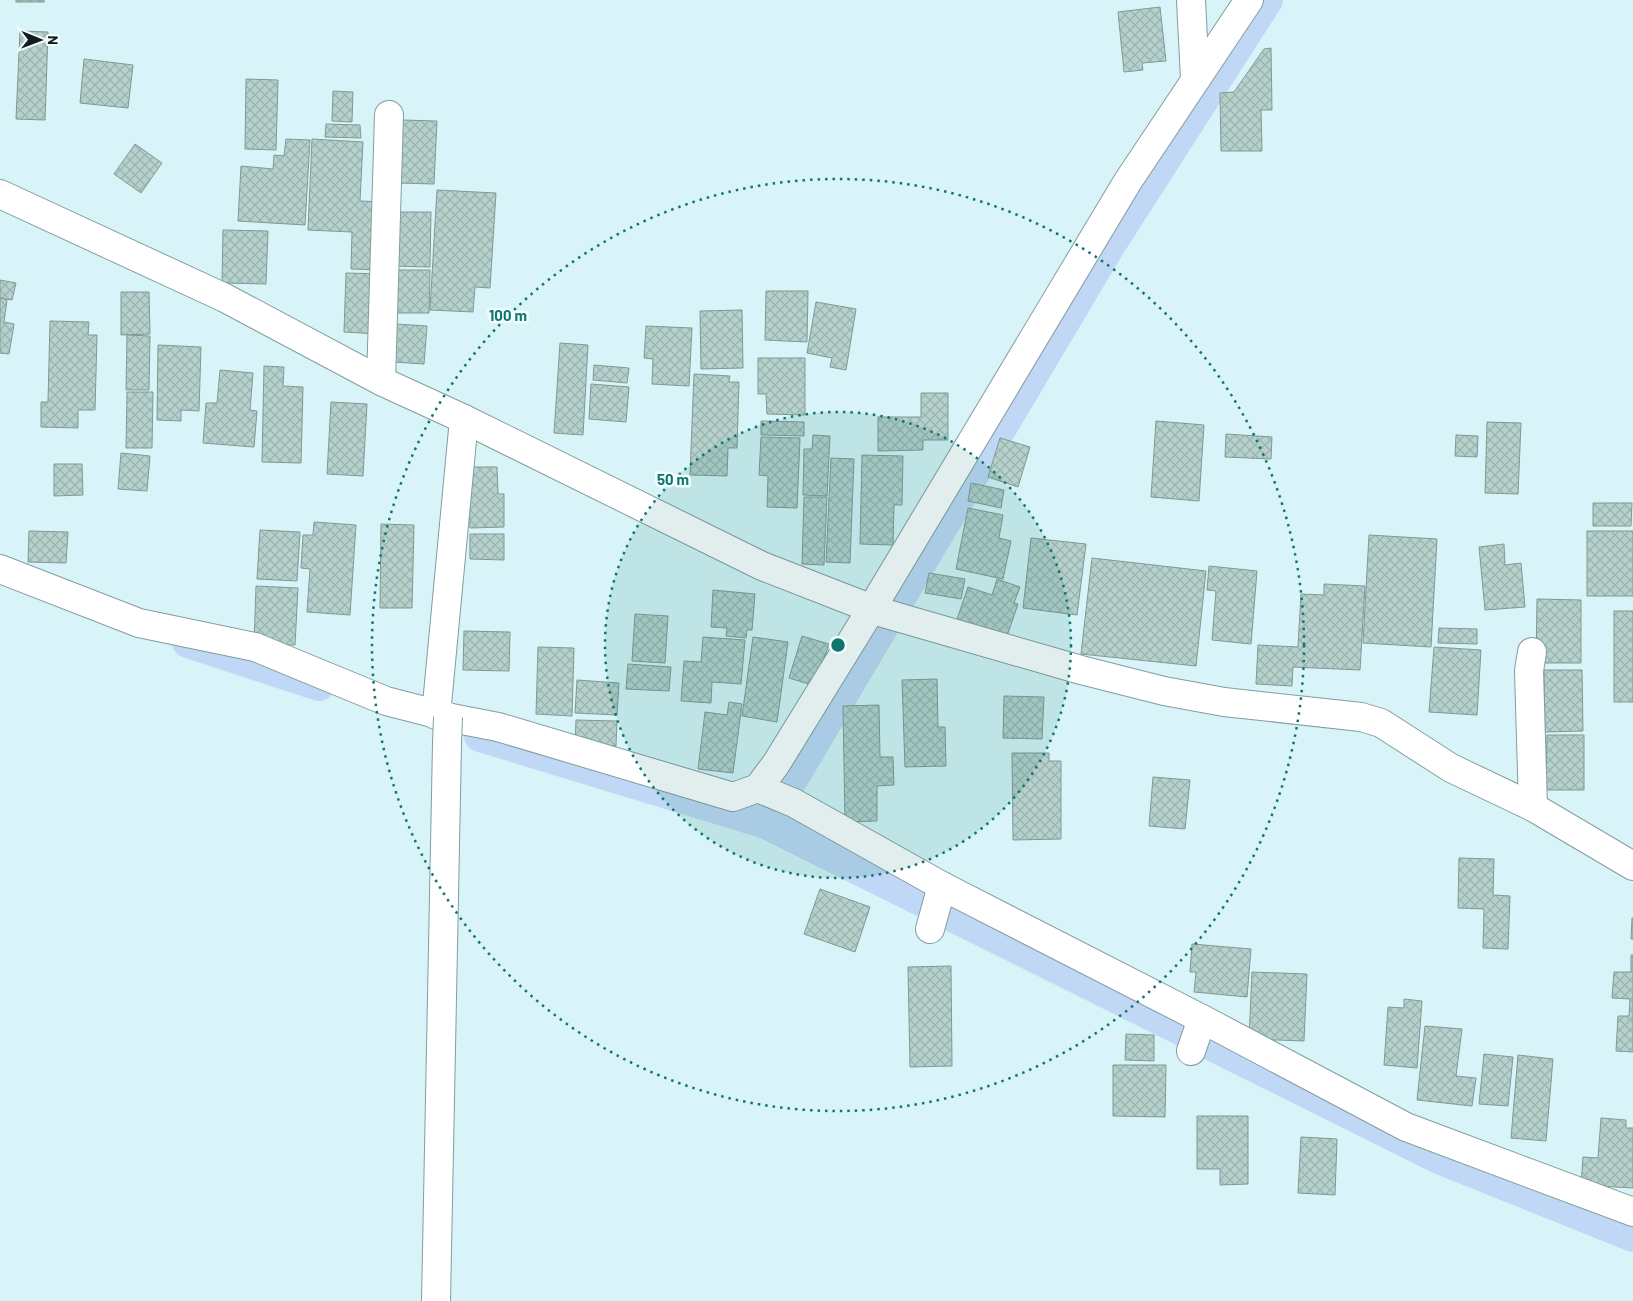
<svg xmlns="http://www.w3.org/2000/svg" width="1633" height="1301" font-family="Barlow,sans-serif">
<defs>
<pattern id="building-cross-hatch" width="8" height="8" patternUnits="userSpaceOnUse" patternTransform="scale(1.25)"><rect width="8" height="8" fill="#b6d1cc"/><path d="M0 0l8 8M0 8l8-8" fill="none" stroke="#9bb3af"/></pattern>
</defs>
<rect width="100%" height="100%" fill="#d8f4f8"/>
<g fill="none" stroke-linecap="round" stroke-linejoin="round">
<!-- canal -->
<g stroke="#c0d8f5" stroke-width="32">
<path d="M188 642 319 685"/>
<path d="M480 736 766 823 1109 246 1267 0"/>
<path d="M766 823 1441 1159 1633 1236"/>
</g>
</g>
<!-- building -->
<g fill="url(#building-cross-hatch)" stroke="#809994">
<rect x="16" y="0" width="28" height="2"/>
<path d="M1160 7 1166 61 1142 63 1143 70 1124 72 1118 12Z"/>
<path d="M20 31 48 32 45 120 16 119Z"/>
<path d="M1271 48 1272 110H1261L1262 151H1221L1220 93 1234 92 1264 49Z"/>
<path d="M84 59 133 65 128 108 80 103Z"/>
<path d="M246 79 278 80 276 150 245 149Z"/>
<path d="M333 91 353 92 352 122 332 121Z"/>
<path d="M402 120 437 121 434 184 399 183Z"/>
<path d="M326 124 360 125 361 138 325 137Z"/>
<path d="M286 139 310 140 305 225 238 221 241 166 273 169 274 155 284 156Z"/>
<path d="M312 139 363 142 360 201 385 202 381 270 351 269 352 232 308 230Z"/>
<path d="M135 144 162 163 141 193 114 174Z"/>
<path d="M437 190 496 193 490 288 475 287 473 312 430 310Z"/>
<path d="M390 212H431L430 267 390 266Z"/>
<path d="M223 230 268 231 266 284 222 283Z"/>
<path d="M390 270H430L429 313H389Z"/>
<path d="M346 273 381 274 379 334 344 332Z"/>
<path d="M0 280 16 283 12 300 0 298Z"/>
<path d="M766 291H808L807 342 765 340Z"/>
<path d="M121 292H149L150 334 121 335Z"/>
<path d="M0 298 7 300 4 322 14 324 9 354 0 353Z"/>
<path d="M816 302 856 309 846 370 830 367 832 358 807 353Z"/>
<path d="M742 310 743 368 701 369 700 311Z"/>
<path d="M50 321 89 322 88 335H97L95 410H78V428L41 427V402H48Z"/>
<path d="M396 324 427 326 424 364 393 362Z"/>
<path d="M646 326 692 328 689 386 652 384 653 359 644 358Z"/>
<path d="M127 335 150 336 149 390H126Z"/>
<path d="M560 343 588 345 583 435 554 433Z"/>
<path d="M158 345 201 347 199 411 181 410V421L157 420Z"/>
<path d="M758 358H805V415L767 414 766 394H758Z"/>
<path d="M594 365 629 368 627 383 593 380Z"/>
<path d="M264 366 284 367 283 386 303 387 301 463 262 462Z"/>
<path d="M220 370 253 373 250 410 257 411 254 447 203 443 206 403H217Z"/>
<path d="M694 374 730 376 729 382H739L737 448H728L727 476 690 475Z"/>
<path d="M591 384 629 387 626 422 589 419Z"/>
<path d="M127 392H153L152 448H126Z"/>
<path d="M921 393H948V440H923V450L878 451V417H921Z"/>
<path d="M331 402 367 404 363 476 327 474Z"/>
<path d="M761 421 804 422V436L761 435Z"/>
<path d="M1156 421 1204 425 1199 501 1151 497Z"/>
<path d="M1487 422 1521 423 1518 494 1485 493Z"/>
<path d="M1226 434 1272 437 1271 459 1225 457Z"/>
<path d="M813 435 830 436 827 496 803 495 804 449H812Z"/>
<path d="M1456 435 1478 436 1477 457 1455 456Z"/>
<path d="M761 437 800 438 797 508 767 507 768 476 759 475Z"/>
<path d="M1000 438 1030 447 1018 487 988 477Z"/>
<path d="M121 453 150 456 147 491 118 489Z"/>
<path d="M862 455 903 456 902 505H894L893 545 860 544Z"/>
<path d="M831 458 854 459 850 563 826 562Z"/>
<path d="M54 464H82L83 495 54 496Z"/>
<path d="M469 467H497L498 494H504V527L470 528Z"/>
<path d="M971 483 1004 490 1001 508 968 501Z"/>
<path d="M804 497H827L824 565 802 564Z"/>
<path d="M1593 503H1632L1631 526H1593Z"/>
<path d="M968 508 1003 515 999 538 1011 541 1003 579 956 569Z"/>
<path d="M314 522 356 525 350 615 307 612 310 569 301 568 303 535H313Z"/>
<path d="M381 524 414 525 412 608H380Z"/>
<path d="M260 530 300 532 297 581 257 579Z"/>
<path d="M29 531 68 532 66 563 28 562Z"/>
<rect x="1587" y="531" width="46" height="65"/>
<path d="M470 534H504V560L470 559Z"/>
<path d="M1369 535 1437 539 1431 647 1363 643Z"/>
<path d="M1031 538 1086 544 1077 615 1023 608Z"/>
<path d="M1504 544 1505 565 1521 563 1525 607 1485 610 1479 547Z"/>
<path d="M1092 558 1206 571 1196 666 1081 654Z"/>
<path d="M1209 566 1257 571 1251 644 1212 640 1216 591 1207 590Z"/>
<path d="M929 573 965 579 961 599 925 593Z"/>
<path d="M997 579 1020 587 1014 603 1018 604 1006 639 956 622 968 587 992 595Z"/>
<path d="M1324 584 1365 586 1360 670 1293 667 1292 686 1256 684 1258 645 1298 647 1301 594 1324 595Z"/>
<path d="M256 586 298 588 295 645 254 644Z"/>
<path d="M713 590 755 594 752 630H747L746 638 726 636 727 628 711 627Z"/>
<path d="M1537 599 1581 600V663H1536Z"/>
<rect x="1614" y="611" width="19" height="91"/>
<path d="M635 614 668 616 665 663 632 661Z"/>
<path d="M1439 628 1477 629V644L1438 643Z"/>
<path d="M464 631 510 632 509 671 463 670Z"/>
<path d="M802 636 829 644 815 686 789 678Z"/>
<path d="M703 637 745 640 741 684 712 682 711 703 681 701 684 661 701 662Z"/>
<path d="M753 637 788 642 777 722 742 716Z"/>
<path d="M538 647 574 648 572 716 536 714Z"/>
<path d="M1434 647 1481 650 1477 715 1429 712Z"/>
<path d="M628 664 671 667 669 691 626 689Z"/>
<path d="M1544 670H1582L1583 731 1545 732Z"/>
<path d="M937 679 938 727H945L946 766 905 767 902 680Z"/>
<path d="M577 680 619 683 617 715 575 713Z"/>
<path d="M1004 696 1044 697 1042 739 1003 738Z"/>
<path d="M729 702 742 704 733 773 698 769 705 712 727 715Z"/>
<path d="M879 705 880 757H893L894 785 877 786V821L845 822 843 706Z"/>
<path d="M576 720 617 721 616 746 575 745Z"/>
<path d="M1547 735H1584V790H1546Z"/>
<path d="M1012 753H1049V761H1061V839L1013 840Z"/>
<path d="M1153 777 1190 780 1185 829 1149 826Z"/>
<path d="M1459 858 1494 859 1493 895 1510 896 1508 949 1483 948 1484 909 1458 908Z"/>
<path d="M820 889 870 907 855 952 804 934Z"/>
<path d="M1632 918H1633V939H1631Z"/>
<path d="M1192 944 1251 949 1247 997 1194 992 1196 972H1190Z"/>
<path d="M1631 955H1633V1052L1616 1051 1618 1016H1629L1630 999 1612 998 1614 972H1631Z"/>
<path d="M951 966 952 1066 910 1067 908 967Z"/>
<path d="M1252 972 1307 974 1304 1041 1249 1039Z"/>
<path d="M1404 999 1422 1001 1417 1068 1384 1065 1388 1007 1404 1008Z"/>
<path d="M1425 1026 1462 1029 1456 1076 1476 1078 1472 1106 1417 1100Z"/>
<path d="M1126 1034 1154 1035V1061L1125 1060Z"/>
<path d="M1484 1054 1513 1057 1508 1106 1479 1104Z"/>
<path d="M1518 1055 1553 1059 1546 1141 1511 1138Z"/>
<path d="M1113 1065H1166L1165 1117 1113 1116Z"/>
<path d="M1197 1116H1248V1184L1220 1185V1169H1197Z"/>
<path d="M1601 1118 1626 1120V1128H1633V1188L1581 1185 1583 1157 1598 1158Z"/>
<path d="M1301 1137 1337 1139 1335 1195 1298 1193Z"/>
</g>
<g fill="none" stroke-linecap="round" stroke-linejoin="round">
<!-- minor casing -->
<g stroke="#839da0" stroke-width="30">
<g id="minor">
<path d="M1191 0 1195 79"/>
<path d="M381 381 389 115"/>
<path d="M464 419 436 715 498 727 733 797 758 788 776 764 872 608 1128 181 1249 0"/>
<path d="M0 569 139 623 255 647 386 701 448 717"/>
<path d="M1532 652 1529 671 1533 807"/>
<path d="M758 788 794 803 942 886 1202 1019 1406 1127 1633 1212"/>
<path d="M930 929 942 886"/>
<path d="M1191 1051 1202 1019"/>
<path d="M436 1301 447 744"/>
</g>
</g>
<!-- major casing -->
<g stroke="#839da0" stroke-width="30">
<path id="major" d="M0 194 225 298 381 381 464 419 762 566 880 612 1081 670 1164 691 1224 702 1361 717 1381 723 1451 768 1533 807 1633 866"/>
</g>
<!-- minor -->
<use href="#minor" stroke="#fff" stroke-width="28"/>
<!-- major -->
<use href="#major" stroke="#fff" stroke-width="28"/>
<!-- minor-bridge casing -->
<g stroke="#839da0" stroke-width="30" stroke-linecap="butt">
<path id="minor-bridge" d="M447 744 448 717"/>
</g>
<!-- minor-bridge -->
<use href="#minor-bridge" stroke="#fff" stroke-width="28"/>
</g>
<!-- distance rings -->
<circle cx="838" cy="645" r="233" fill="#0f766e" fill-opacity=".12"/>
<g fill="none" stroke="#0f766e" stroke-width="2.5" stroke-dasharray="2.5 5">
<circle cx="838" cy="645" r="233"/>
<circle cx="838" cy="645" r="466"/>
</g>
<circle cx="838" cy="645" r="8" fill="#0f766e" stroke="#f2feff" stroke-width="2.5"/>
<g font-size="15" text-anchor="middle" font-weight="bold" fill="#0f766e" stroke="#f2feff" stroke-width="5" stroke-linejoin="round" paint-order="stroke">
<text x="508" y="321">100 m</text>
<text x="673" y="485">50 m</text>
</g>
<!-- north arrow -->
<g transform="translate(40 40) rotate(91)" stroke="#f2feff" stroke-width="4" paint-order="stroke">
<path d="M0-4L9 19L0 12L-9 19Z" fill="#121c1e"/>
<text y="-8" font-size="14" font-weight="bold" text-anchor="middle" fill="#121c1e">N</text>
</g>
</svg>
